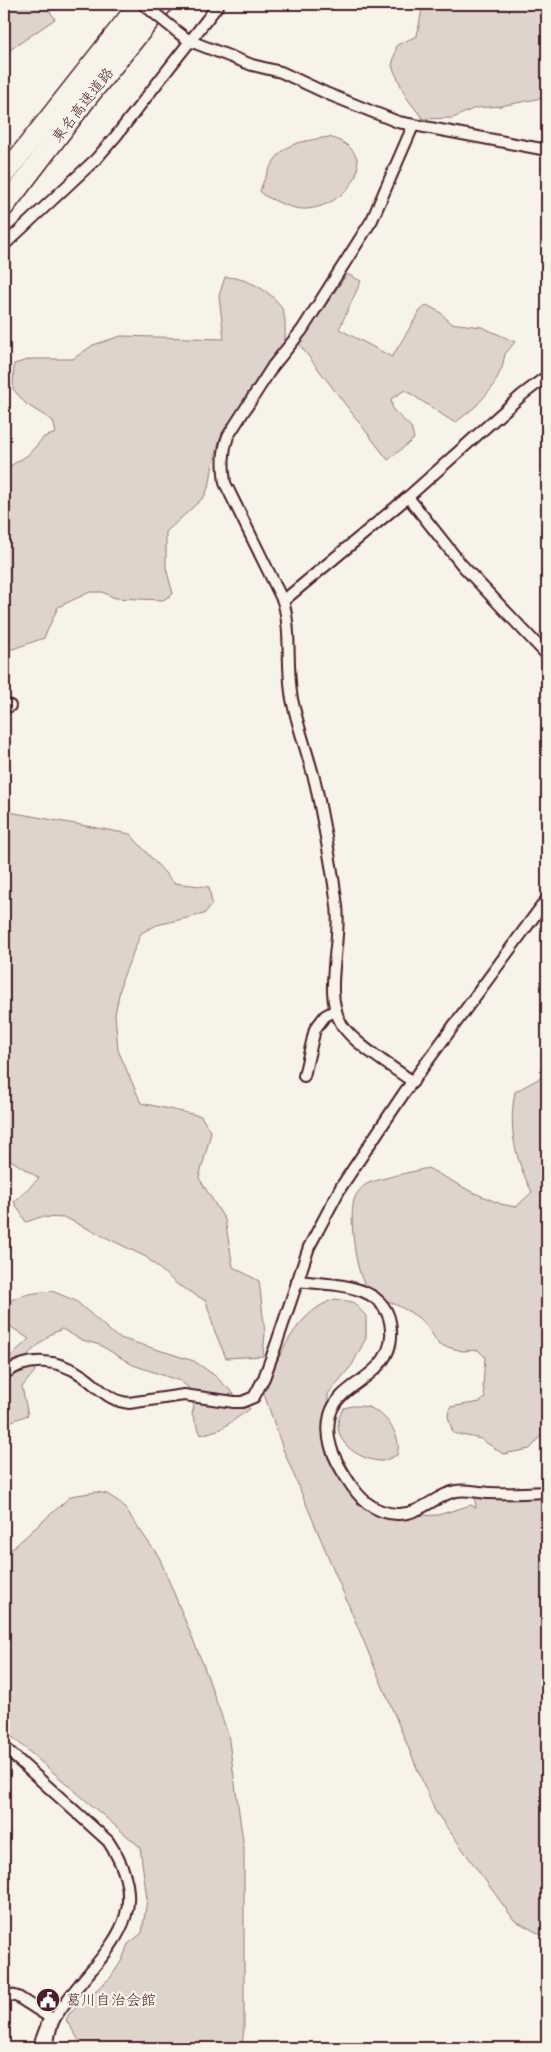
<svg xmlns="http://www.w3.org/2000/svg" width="551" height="2052" font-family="'Architects Daughter','Klee One',sans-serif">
<rect width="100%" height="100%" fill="#f7f3e8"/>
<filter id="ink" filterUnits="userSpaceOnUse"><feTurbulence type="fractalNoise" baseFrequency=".02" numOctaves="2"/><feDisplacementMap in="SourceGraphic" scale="10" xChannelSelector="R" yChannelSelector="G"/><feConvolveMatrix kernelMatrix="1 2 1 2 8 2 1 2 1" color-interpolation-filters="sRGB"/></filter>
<g filter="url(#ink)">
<!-- green -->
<g fill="#ded4cc" stroke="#947a7c">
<path d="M4 4H58L49 10 55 19 4 54Z"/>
<path d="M423 4H547V97L501 106 475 108 453 118 423 119 406 97 392 66 397 45 417 36Z"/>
<path d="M329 137C384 152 351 205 307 209 292 210 276 201 263 195L260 191C265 176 275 153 290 146 301 141 316 139 329 137Z"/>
<path d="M347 274 361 281 339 329 392 357 420 311 427 305 441 313 450 323 482 327 515 342 505 354 502 368 492 388 476 406 455 423 405 390 391 399 393 410 411 427 414 439 388 460 299 344Z"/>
<path d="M225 277C244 277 268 289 280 305 287 315 285 331 285 343L220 438 212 469 210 483 204 497 166 532V568L173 594 163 600 115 598 102 592H90L58 607 44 638 4 652C4 632 7 614 6 594L4 592V474L7 468 28 455 44 437 56 433 53 421 26 404 13 389 14 364 31 359H73L93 345 121 336 224 339 219 296Z"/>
<path d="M4 811 130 834 174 883 209 887 212 904 204 914 157 925 141 933 122 980 115 1014 118 1050 141 1103 201 1116 211 1133 199 1178 225 1220 233 1267 259 1281 265 1333 263 1356 226 1358 215 1332 206 1301 178 1285 146 1257 66 1218 41 1217 26 1222 14 1202 39 1178 4 1156Z"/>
<path d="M547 1076V1436H541L530 1449 503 1454 481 1439 453 1433 448 1416 450 1407 480 1402 485 1398 483 1386 485 1357 478 1350 463 1351 439 1345C433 1335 426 1323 416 1316 401 1305 379 1300 366 1286 355 1273 348 1212 355 1197 357 1193 362 1187 365 1185 372 1180 416 1171 428 1168L472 1192 501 1204 516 1207 532 1192C515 1159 508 1129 515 1092L540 1078Z"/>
<path d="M52 1291 76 1301 117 1337 194 1361 214 1375 250 1409 221 1429 201 1435 192 1414 194 1407 188 1387 180 1381 133 1365 100 1345 82 1340 62 1329 51 1334 28 1354 35 1371 22 1387 28 1415 4 1424V1362L29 1339 4 1322V1305C17 1294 35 1293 52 1291Z"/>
<path d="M335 1299 353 1302 366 1316V1338L352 1365 328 1394V1434L372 1507 406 1516 438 1515 471 1505 476 1508 475 1497H547V1938L514 1920 435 1811 283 1449 263 1391C280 1356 295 1312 335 1299Z"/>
<path d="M352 1406C357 1406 363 1406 368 1407 386 1413 403 1437 397 1455 392 1457 384 1462 379 1461 352 1458 326 1434 344 1408Z"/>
<path d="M96 1492 107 1494 121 1503 159 1557 203 1664 228 1734 244 1848V2026L242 2048H82L80 2042 66 2020 69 2014 111 1977 122 1960 128 1944 142 1933 147 1899 140 1847 4 1730V1556L71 1496Z"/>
</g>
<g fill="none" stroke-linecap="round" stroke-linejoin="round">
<!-- minor casing -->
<g stroke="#4a1f2b" stroke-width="14">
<g id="minor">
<path d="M180 34 190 41 252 65 281 72 328 94 398 122 547 150"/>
<path d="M413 126 372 220 302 330 273 366 228 436C222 453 223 466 225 483L283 601C292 632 286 666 292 699 298 728 309 757 316 786 324 825 332 866 337 906 342 943 322 993 342 1025 355 1045 393 1067 413 1082"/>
<path d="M4 245 96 159 116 136 219 4"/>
<path d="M408 497 462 565 547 655"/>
<path d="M283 601 408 497 522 395 547 376"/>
<path d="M4 704 10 706"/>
<path d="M304 1076 315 1029 325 1016 336 1010"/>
<path d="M297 1281C331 1285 389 1282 391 1330 392 1344 387 1357 377 1367 362 1383 336 1392 330 1415 324 1439 334 1459 347 1479 359 1498 373 1513 397 1514 420 1515 435 1495 456 1491 467 1489 480 1493 490 1493 509 1494 528 1493 547 1492"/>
<path d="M4 1374C28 1356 59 1359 83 1376 99 1387 108 1401 129 1403L184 1395 234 1402H242L254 1397 264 1378 276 1345 309 1247 341 1187 404 1093 547 899"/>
<path d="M4 1747 108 1841C163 1923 93 1955 55 2018 50 2026 49 2039 47 2048"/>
<path d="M4 1993 18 1997 54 2020"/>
<path d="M38 2048 49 2019"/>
</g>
</g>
<!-- motorway casing -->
<g stroke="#4a1f2b" stroke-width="22">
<g id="motorway">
<path d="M4 175 139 4"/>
<path d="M4 207 88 97 163 4"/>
</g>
</g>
<!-- minor -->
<use href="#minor" stroke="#f7f3e8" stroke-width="10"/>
<!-- motorway -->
<use href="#motorway" stroke="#f7f3e8" stroke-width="19"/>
<!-- minor-bridge casing -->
<g stroke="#4a1f2b" stroke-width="14" stroke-linecap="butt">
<path id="minor-bridge" d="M143 4 180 34"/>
</g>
<!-- minor-bridge -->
<use href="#minor-bridge" stroke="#f7f3e8" stroke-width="10"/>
</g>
</g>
<!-- icons -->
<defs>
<g id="civic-disc" transform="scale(1.25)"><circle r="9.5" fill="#4a1f2b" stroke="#f7f3e8"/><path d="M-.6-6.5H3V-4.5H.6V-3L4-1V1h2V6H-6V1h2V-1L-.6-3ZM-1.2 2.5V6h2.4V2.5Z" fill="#fff"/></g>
</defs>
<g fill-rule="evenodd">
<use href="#civic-disc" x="48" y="2000"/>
</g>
<g text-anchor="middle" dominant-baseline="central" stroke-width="4.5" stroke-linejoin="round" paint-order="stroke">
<!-- street labels -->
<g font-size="15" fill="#4a1f2b" stroke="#f7f3e8">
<text transform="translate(83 105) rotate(-52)">東名高速道路</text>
</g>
<!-- poi labels -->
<g font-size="15" fill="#4a1f2b" stroke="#f7f3e8" text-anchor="start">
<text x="66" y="2000">葛川自治会館</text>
</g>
</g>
<!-- margin -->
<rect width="551" height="2052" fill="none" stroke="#f7f3e8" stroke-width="20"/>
<rect x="10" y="10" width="531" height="2032" fill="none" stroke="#4a1f2b" stroke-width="2" filter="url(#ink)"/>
</svg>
